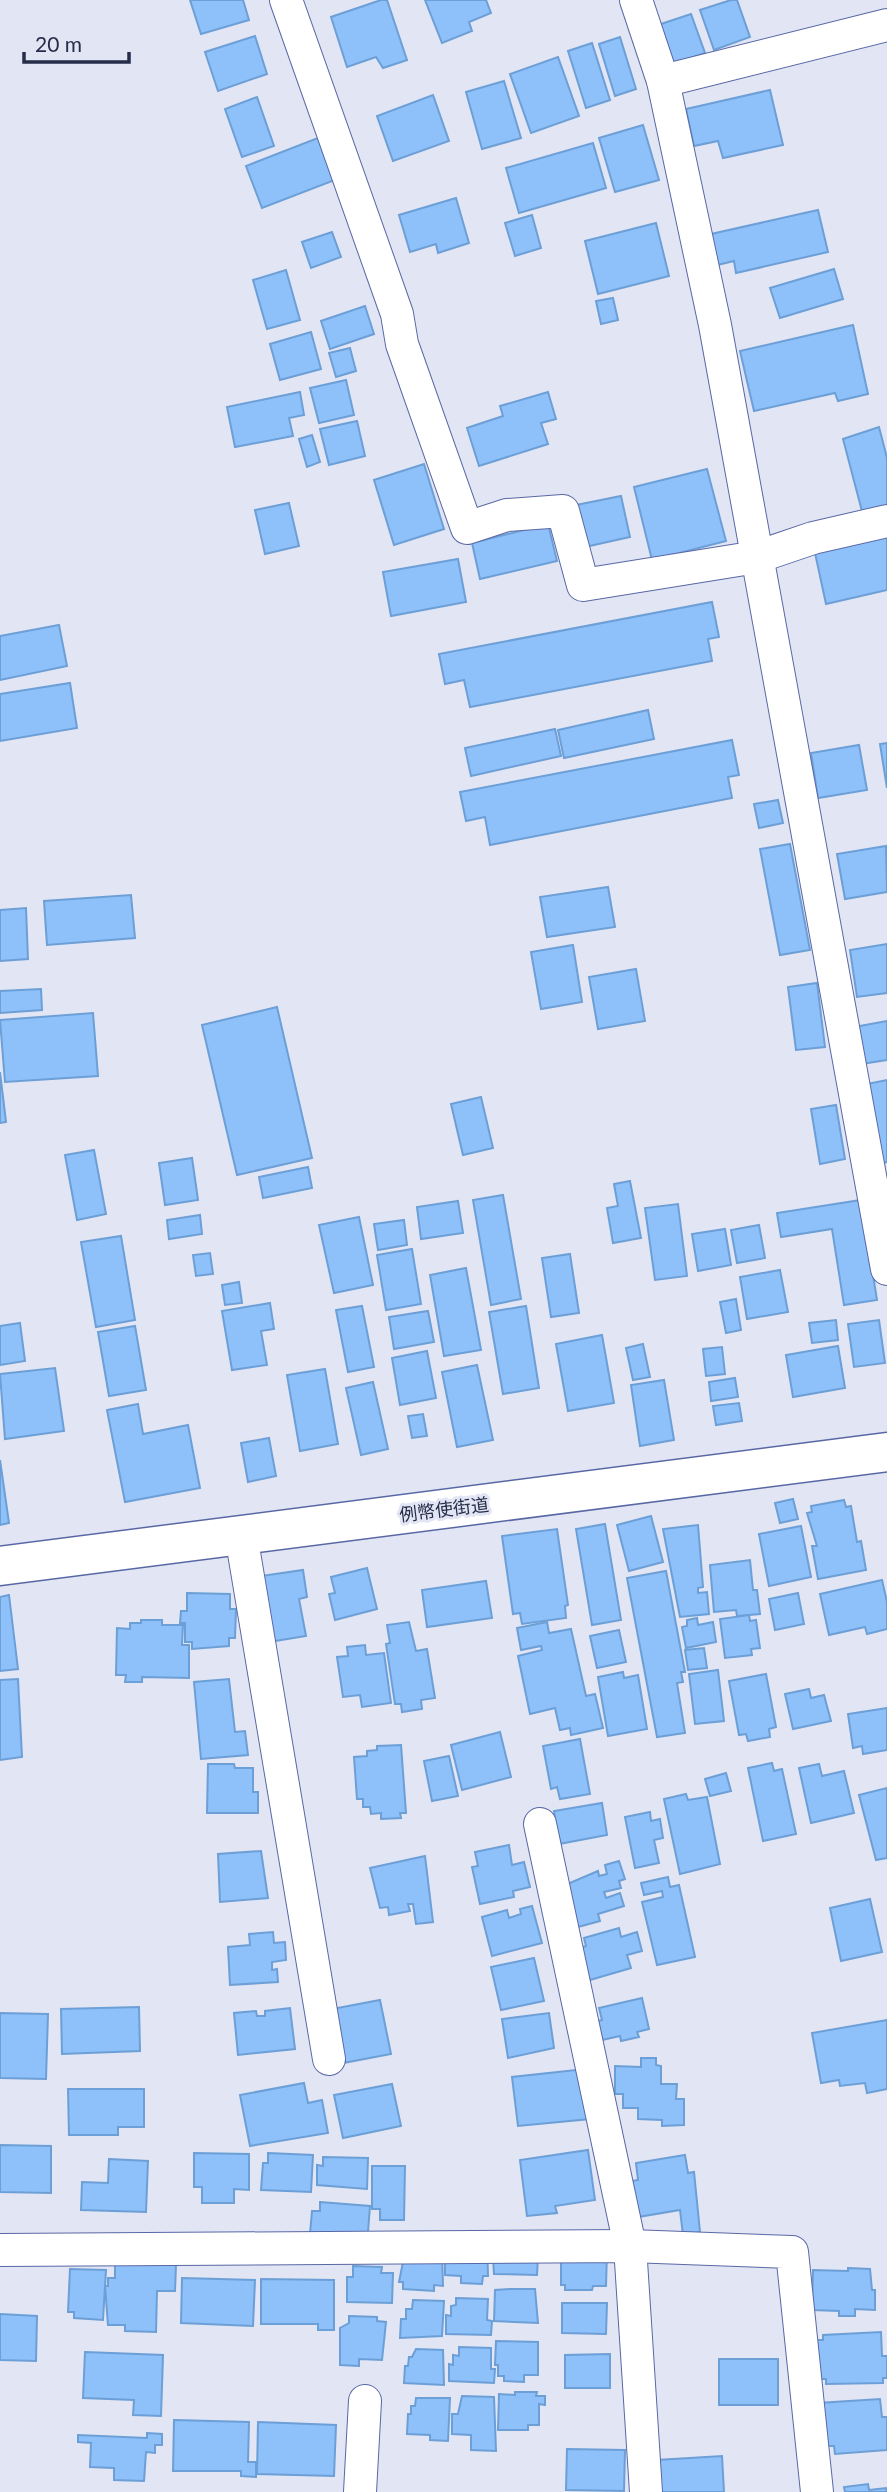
<svg xmlns="http://www.w3.org/2000/svg" width="887" height="2492" font-family="Lato,'Noto Sans JP',sans-serif">
<rect width="100%" height="100%" fill="#e1e5f4"/>
<!-- building -->
<g fill="#8ec1fa" stroke="#6d9fd7" stroke-width="2">
<path d="M190 0H243L249 20 201 34Z"/>
<path d="M381 0H387L407 60 383 68 376 57 347 67 331 17Z"/>
<path d="M425 0H486L491 13 469 22 472 31 442 43Z"/>
<path d="M731 0H737L750 37 714 50 700 10Z"/>
<path d="M691 14 705 53 668 66 655 26Z"/>
<path d="M255 36 267 74 218 91 205 52Z"/>
<path d="M620 37 636 89 615 96 599 44Z"/>
<path d="M592 43 610 100 586 108 568 51Z"/>
<path d="M558 57 579 116 531 133 510 74Z"/>
<path d="M504 81 521 138 482 149 466 92Z"/>
<path d="M770 90 783 145 723 158 718 141 694 146 686 109Z"/>
<path d="M433 95 449 141 393 161 377 116Z"/>
<path d="M257 97 274 146 242 157 225 109Z"/>
<path d="M643 125 659 180 615 192 599 138Z"/>
<path d="M323 136 340 178 262 208 246 166Z"/>
<path d="M593 143 606 188 519 213 506 168Z"/>
<path d="M456 198 469 243 438 253 436 244 410 252 399 215Z"/>
<path d="M818 210 828 252 736 273 734 261 709 267 702 236Z"/>
<path d="M532 215 541 248 515 256 505 223Z"/>
<path d="M656 223 669 276 598 294 585 241Z"/>
<path d="M332 232 341 257 311 268 302 242Z"/>
<path d="M834 269 843 299 780 318 770 288Z"/>
<path d="M286 270 300 320 267 329 253 280Z"/>
<path d="M613 298 618 320 601 324 596 301Z"/>
<path d="M365 306 374 334 330 349 321 321Z"/>
<path d="M853 325 868 394 838 401 835 393 754 411 740 351Z"/>
<path d="M311 332 321 369 280 380 270 344Z"/>
<path d="M350 348 356 371 336 377 329 353Z"/>
<path d="M346 380 354 415 319 423 310 388Z"/>
<path d="M300 392 304 415 289 418 293 436 235 447 227 407Z"/>
<path d="M548 392 556 419 541 423 548 444 479 466 467 428 503 416 500 406Z"/>
<path d="M357 421 365 456 329 465 320 429Z"/>
<path d="M879 427 887 458V508L863 515 843 439Z"/>
<path d="M312 435 320 462 307 467 299 439Z"/>
<path d="M424 464 444 529 394 545 374 480Z"/>
<path d="M707 469 726 541 652 560 634 487Z"/>
<path d="M621 496 630 537 585 547 576 505Z"/>
<path d="M289 503 299 546 265 554 255 510Z"/>
<path d="M548 524 557 561 480 579 472 543Z"/>
<path d="M887 536V590L826 604 815 553Z"/>
<path d="M458 559 466 602 391 616 383 572Z"/>
<path d="M712 602 719 637 708 639 712 661 470 707 464 680 445 684 439 654Z"/>
<path d="M59 625 67 666 0 680V636Z"/>
<path d="M70 683 77 728 0 741V694Z"/>
<path d="M648 710 654 739 564 758 558 730Z"/>
<path d="M555 729 561 756 471 776 465 748Z"/>
<path d="M732 740 739 775 728 777 732 798 490 845 485 817 466 821 460 792Z"/>
<path d="M887 743V788L880 744Z"/>
<path d="M859 745 867 790 818 798 811 753Z"/>
<path d="M778 800 783 823 759 828 754 804Z"/>
<path d="M790 844 810 950 780 955 760 849Z"/>
<path d="M886 846 887 892 845 899 837 854Z"/>
<path d="M608 887 615 927 547 937 540 897Z"/>
<path d="M131 895 135 938 47 945 44 901Z"/>
<path d="M26 908 28 959 0 961V910Z"/>
<path d="M887 944V993L857 997 850 950Z"/>
<path d="M573 945 582 1002 541 1009 531 952Z"/>
<path d="M636 969 645 1021 598 1029 589 977Z"/>
<path d="M817 983 825 1047 796 1050 788 987Z"/>
<path d="M41 989 42 1010 0 1013V991Z"/>
<path d="M277 1007 312 1158 237 1175 202 1025Z"/>
<path d="M93 1013 98 1076 5 1082 0 1020Z"/>
<path d="M887 1021V1060L861 1064 854 1027Z"/>
<path d="M0 1072 6 1122 0 1123Z"/>
<path d="M887 1080V1162L883 1163 867 1084Z"/>
<path d="M481 1097 493 1148 463 1155 451 1104Z"/>
<path d="M836 1105 845 1159 820 1164 811 1109Z"/>
<path d="M94 1150 106 1214 77 1220 65 1155Z"/>
<path d="M192 1158 198 1200 165 1205 159 1163Z"/>
<path d="M308 1167 312 1188 263 1198 259 1177Z"/>
<path d="M630 1181 641 1238 613 1243 607 1208 618 1206 614 1184Z"/>
<path d="M503 1195 521 1299 491 1305 473 1200Z"/>
<path d="M861 1200 877 1300 844 1305 832 1229 781 1237 777 1213Z"/>
<path d="M458 1201 463 1233 421 1239 417 1207Z"/>
<path d="M678 1204 687 1276 655 1280 645 1208Z"/>
<path d="M200 1215 202 1234 169 1239 167 1220Z"/>
<path d="M359 1217 373 1285 334 1293 319 1225Z"/>
<path d="M404 1220 407 1245 378 1250 374 1224Z"/>
<path d="M759 1225 765 1258 737 1263 731 1230Z"/>
<path d="M725 1229 731 1265 698 1271 692 1234Z"/>
<path d="M121 1236 135 1320 96 1327 81 1242Z"/>
<path d="M412 1249 421 1304 386 1310 377 1255Z"/>
<path d="M210 1253 213 1274 196 1276 193 1255Z"/>
<path d="M570 1254 579 1313 551 1317 542 1258Z"/>
<path d="M466 1268 481 1350 444 1356 430 1275Z"/>
<path d="M780 1270 788 1312 747 1319 740 1277Z"/>
<path d="M239 1282 242 1303 225 1305 222 1285Z"/>
<path d="M736 1299 741 1330 726 1333 720 1302Z"/>
<path d="M270 1303 274 1329 261 1331 267 1365 232 1370 222 1311Z"/>
<path d="M362 1306 374 1367 348 1372 336 1310Z"/>
<path d="M526 1306 539 1388 503 1394 489 1312Z"/>
<path d="M428 1311 434 1342 394 1349 389 1317Z"/>
<path d="M836 1320 838 1340 812 1343 809 1323Z"/>
<path d="M879 1320 885 1363 854 1367 848 1324Z"/>
<path d="M20 1323 25 1361 0 1365V1326Z"/>
<path d="M135 1326 146 1390 109 1396 98 1332Z"/>
<path d="M602 1335 614 1403 568 1411 556 1344Z"/>
<path d="M643 1344 650 1377 633 1380 626 1348Z"/>
<path d="M838 1346 845 1388 793 1397 786 1355Z"/>
<path d="M722 1347 725 1374 706 1376 703 1349Z"/>
<path d="M427 1351 436 1398 400 1405 392 1358Z"/>
<path d="M477 1365 493 1440 457 1447 442 1372Z"/>
<path d="M55 1368 64 1431 5 1439 0 1374Z"/>
<path d="M325 1369 338 1444 300 1451 287 1375Z"/>
<path d="M735 1378 738 1397 711 1401 709 1382Z"/>
<path d="M664 1380 674 1440 640 1446 631 1385Z"/>
<path d="M373 1382 388 1449 361 1455 346 1388Z"/>
<path d="M739 1403 742 1421 716 1425 713 1406Z"/>
<path d="M138 1404 143 1434 188 1425 200 1488 125 1502 107 1410Z"/>
<path d="M423 1414 427 1436 412 1438 408 1416Z"/>
<path d="M269 1438 276 1476 248 1482 241 1443Z"/>
<path d="M0 1460 9 1523 0 1525Z"/>
<path d="M793 1499 798 1519 780 1523 775 1503Z"/>
<path d="M844 1500 846 1507 851 1506 857 1542 861 1541 866 1570 818 1579 812 1546H817L807 1513 812 1512 811 1506Z"/>
<path d="M651 1516 663 1562 629 1571 617 1525Z"/>
<path d="M605 1524 621 1620 592 1625 576 1529Z"/>
<path d="M698 1525 703 1587 698 1588V1593L707 1592 709 1614 680 1617 663 1529Z"/>
<path d="M801 1526 811 1577 769 1586 759 1534Z"/>
<path d="M557 1529 568 1605 565 1606 566 1618 522 1624 520 1613 513 1614 502 1536Z"/>
<path d="M750 1560 753 1590H757L760 1614 737 1616 736 1610 714 1612 710 1565Z"/>
<path d="M367 1568 377 1609 335 1620 329 1594 335 1593 331 1577Z"/>
<path d="M303 1570 307 1597 299 1599 306 1636 263 1643 261 1576Z"/>
<path d="M666 1571 685 1672H681L683 1682 677 1683 685 1733 657 1737 627 1578Z"/>
<path d="M882 1580 887 1602V1629L867 1634 865 1627 829 1635 820 1594Z"/>
<path d="M486 1581 492 1618 427 1627 422 1590Z"/>
<path d="M187 1593 230 1594V1609H236L235 1638H229V1646L192 1649V1642H185V1623H180L181 1611H187Z"/>
<path d="M798 1593 804 1624 775 1630 769 1599Z"/>
<path d="M9 1595 18 1669 0 1671V1597Z"/>
<path d="M749 1615 750 1621 756 1620 760 1648 751 1649 752 1655 725 1658 720 1619Z"/>
<path d="M697 1618 698 1625 713 1622 716 1642 686 1648 682 1627 687 1626V1620Z"/>
<path d="M141 1620H162V1625H183L182 1645H189V1678L142 1677V1682H125L126 1675H116L117 1628 130 1629V1623H141Z"/>
<path d="M409 1622 416 1651 427 1649 435 1698 421 1700 422 1709 402 1712 401 1704H395L386 1644 390 1643 387 1625Z"/>
<path d="M547 1622 549 1633 571 1629 586 1696 595 1694 603 1728 571 1735 570 1728 560 1730 555 1708 530 1714 518 1656 542 1650 541 1646 521 1650 517 1628Z"/>
<path d="M619 1630 626 1662 597 1668 590 1636Z"/>
<path d="M365 1645 366 1655 384 1653 391 1703 362 1707 360 1695 343 1697 337 1657 348 1656 347 1647Z"/>
<path d="M704 1648 707 1668 688 1670 685 1650Z"/>
<path d="M718 1670 724 1721 695 1724 689 1674Z"/>
<path d="M623 1672 624 1678 638 1675 647 1729 608 1736 598 1677Z"/>
<path d="M766 1674 776 1727 769 1729 770 1737 748 1741 746 1734 739 1735 729 1681Z"/>
<path d="M18 1679 22 1757 0 1760V1680Z"/>
<path d="M229 1679 235 1732 245 1731 248 1755 201 1759 194 1682Z"/>
<path d="M809 1689 811 1698 824 1695 831 1721 793 1729 785 1694Z"/>
<path d="M887 1708V1750L863 1754 862 1746 853 1748 848 1714Z"/>
<path d="M500 1732 511 1777 462 1790 451 1745Z"/>
<path d="M580 1739 590 1794 560 1799 557 1787 551 1789 543 1746Z"/>
<path d="M401 1745 406 1813H400L401 1818 381 1819V1813L371 1814 370 1807H363V1799H357L354 1757 367 1756V1751L377 1750V1746Z"/>
<path d="M449 1756 458 1796 432 1801 424 1761Z"/>
<path d="M772 1763 774 1771 782 1769 796 1834 763 1841 748 1768Z"/>
<path d="M208 1764H234L235 1768H253V1792H258V1813H207Z"/>
<path d="M819 1764 822 1776 844 1771 854 1813 811 1823 799 1768Z"/>
<path d="M726 1773 731 1791 710 1796 705 1779Z"/>
<path d="M887 1788V1858L876 1860 859 1795Z"/>
<path d="M686 1794 688 1800 707 1797 720 1864 680 1874 664 1799Z"/>
<path d="M602 1803 607 1835 559 1844 554 1811Z"/>
<path d="M650 1812 651 1821 660 1819 663 1838 654 1840 659 1863 635 1868 625 1817Z"/>
<path d="M509 1845 512 1865 524 1862 530 1887 513 1891 514 1897 480 1904 472 1867 478 1866 475 1852Z"/>
<path d="M261 1851 268 1898 220 1902 218 1854Z"/>
<path d="M425 1856 433 1922 416 1924 413 1904H408L410 1911 389 1915 388 1907 380 1908 370 1868Z"/>
<path d="M619 1861 625 1879 619 1881 621 1888 604 1892 606 1898 620 1893 624 1906 598 1914 600 1921 578 1927 565 1885 598 1871 599 1876 607 1874 605 1865Z"/>
<path d="M668 1877 670 1887 679 1885 695 1957 657 1965 642 1902 663 1897 662 1891 644 1895 641 1883Z"/>
<path d="M870 1899 882 1952 841 1961 830 1908Z"/>
<path d="M532 1906 542 1943 492 1956 482 1917 507 1910 509 1918 521 1914 520 1909Z"/>
<path d="M619 1928 621 1937 637 1932 642 1951 627 1955 631 1968 590 1980 580 1948 586 1946 584 1938Z"/>
<path d="M273 1932 274 1943 285 1942 286 1960 272 1962V1970L277 1969 278 1982 230 1985 228 1947 250 1945 249 1934Z"/>
<path d="M534 1958 544 2001 501 2010 491 1967Z"/>
<path d="M642 1998 649 2029 637 2032 639 2037 621 2041 620 2036 602 2040 598 2021 602 2020 599 2008Z"/>
<path d="M380 2000 391 2054 338 2064 327 2010Z"/>
<path d="M139 2007 140 2051 62 2054 61 2009Z"/>
<path d="M290 2008 295 2049 238 2055 234 2013 256 2011 257 2016H265V2011Z"/>
<path d="M0 2013 48 2014 46 2079 0 2078Z"/>
<path d="M549 2013 554 2048 508 2058 502 2019Z"/>
<path d="M887 2020V2089L867 2093 865 2083 840 2086 839 2080 821 2083 812 2033Z"/>
<path d="M641 2058H656V2065L661 2066V2084H677L676 2099H684V2125L662 2126V2120L638 2119V2108H623V2094H615V2066L641 2067Z"/>
<path d="M585 2069 590 2119 518 2126 512 2077Z"/>
<path d="M304 2083 308 2103 322 2100 328 2133 250 2146 240 2095Z"/>
<path d="M392 2084 401 2126 343 2138 334 2095Z"/>
<path d="M68 2089H144V2127H118V2135H69Z"/>
<path d="M0 2145 51 2146V2193L0 2192Z"/>
<path d="M588 2150 595 2200 555 2206 557 2213 527 2216 520 2160Z"/>
<path d="M194 2153 249 2154V2190L234 2189V2203H202V2187H194Z"/>
<path d="M268 2153 313 2155 311 2192 261 2190 263 2163H268Z"/>
<path d="M685 2155 688 2173 694 2172 700 2232 683 2235 680 2210 638 2217 632 2181 638 2180 636 2163Z"/>
<path d="M323 2157 368 2158 367 2189 317 2185V2165L323 2166Z"/>
<path d="M109 2159 148 2161 146 2212 81 2210 82 2182 108 2183Z"/>
<path d="M372 2166H405L404 2220H380V2209H372Z"/>
<path d="M320 2202 370 2206 367 2245 310 2234 312 2211H320Z"/>
<path d="M487 2242 488 2276H483L482 2284 461 2283V2276L445 2275V2261Z"/>
<path d="M492 2242 538 2256 537 2275 494 2274Z"/>
<path d="M442 2251 443 2286 434 2285V2291L403 2289V2282H399L404 2257Z"/>
<path d="M561 2251H607L606 2286H593L592 2290H565V2285H561Z"/>
<path d="M115 2264 176 2265 175 2291H157L156 2332 125 2331V2325H108L105 2286H108V2278H115Z"/>
<path d="M353 2266 382 2267 381 2273H393L392 2303 347 2302V2277H353Z"/>
<path d="M848 2268 870 2269 872 2290H875V2310L855 2309V2316H839V2311L812 2310 813 2270 848 2271Z"/>
<path d="M70 2269 106 2270 103 2320 74 2318V2312H68Z"/>
<path d="M182 2278 255 2280 253 2326 181 2323Z"/>
<path d="M261 2279 334 2280V2330H318V2324H261Z"/>
<path d="M510 2289H535L538 2323 494 2321 495 2290Z"/>
<path d="M456 2298 488 2299 487 2320 492 2321 491 2335 446 2334V2315L451 2316V2306L456 2305Z"/>
<path d="M413 2300 444 2301 442 2336 400 2338 401 2319H406V2309H412Z"/>
<path d="M562 2303H607L606 2334 562 2333Z"/>
<path d="M0 2314 37 2316 36 2361 0 2360Z"/>
<path d="M349 2316 377 2317V2321L386 2322 382 2360 359 2359V2366L340 2365V2328L349 2323Z"/>
<path d="M881 2332 882 2356H887V2378H883V2383L826 2384V2379H816L811 2340H823V2335Z"/>
<path d="M496 2341 538 2342V2375H524V2382L504 2381V2376H498V2365H495Z"/>
<path d="M459 2347 491 2348V2369H495L494 2383 449 2381V2364L453 2365V2355L459 2356Z"/>
<path d="M416 2349 443 2350 444 2385 404 2383 405 2366H408L409 2357H412Z"/>
<path d="M85 2352 163 2355 161 2416 133 2415 134 2400 83 2398Z"/>
<path d="M610 2354V2388H565V2355Z"/>
<rect x="719" y="2359" width="59" height="46"/>
<path d="M515 2392H537L536 2396H545V2405L539 2404V2425H528V2430H498L499 2394 515 2395Z"/>
<path d="M462 2396 494 2397 496 2451 471 2450V2435L452 2434V2414H458Z"/>
<path d="M416 2398H450L448 2441 430 2440V2435L407 2434 408 2414H411V2406H415Z"/>
<path d="M880 2399 882 2417H887V2450L835 2454 834 2446H826L818 2403Z"/>
<path d="M174 2420 249 2422 248 2462H256V2477L241 2476V2471H173Z"/>
<path d="M258 2422 336 2425 334 2476 257 2474Z"/>
<path d="M147 2433 162 2434V2445H155V2453L146 2452 144 2481 114 2480V2468L90 2467 91 2443 78 2442V2435L147 2438Z"/>
<path d="M567 2449 625 2450 624 2491 566 2490Z"/>
<path d="M722 2456 724 2492H659L657 2460Z"/>
<path d="M868 2484 869 2490 886 2488 887 2492H845L844 2487Z"/>
</g>
<g fill="none" stroke-linecap="round" stroke-linejoin="round">
<!-- minor casing -->
<g stroke="#5968a5" stroke-width="34">
<g id="minor">
<path d="M286 0 397 314 402 344 467 528 507 515 563 511 583 585 757 557 813 538 887 521"/>
<path d="M636 0 663 81 715 325 887 1269"/>
<path d="M663 81 887 25"/>
<path d="M241 1535 329 2059"/>
<path d="M540 1824 630 2246 646 2492"/>
<path d="M0 2250 630 2246 792 2252 817 2492"/>
<path d="M360 2492 365 2401"/>
</g>
</g>
<!-- secondary casing -->
<g stroke="#5968a5" stroke-width="41">
<path id="secondary" d="M0 1566 887 1452"/>
</g>
<!-- minor -->
<use href="#minor" stroke="#fff" stroke-width="32"/>
<!-- secondary -->
<use href="#secondary" stroke="#fff" stroke-width="38"/>
</g>
<g text-anchor="middle" dominant-baseline="central" stroke-width="6" stroke-linejoin="round" paint-order="stroke">
<!-- street labels -->
<g font-size="18" fill="#262d48" stroke="#e1e5f4">
<text transform="translate(444 1509) rotate(-7)">例幣使街道</text>
</g>
</g>
<!-- scale -->
<path d="M24 52v10h105v-10" fill="none" stroke="#262d48" stroke-width="3.5"/>
<text x="35" y="52" font-size="21" fill="#262d48" stroke="#e1e5f4" stroke-width="5" paint-order="stroke">20 m</text>
</svg>
